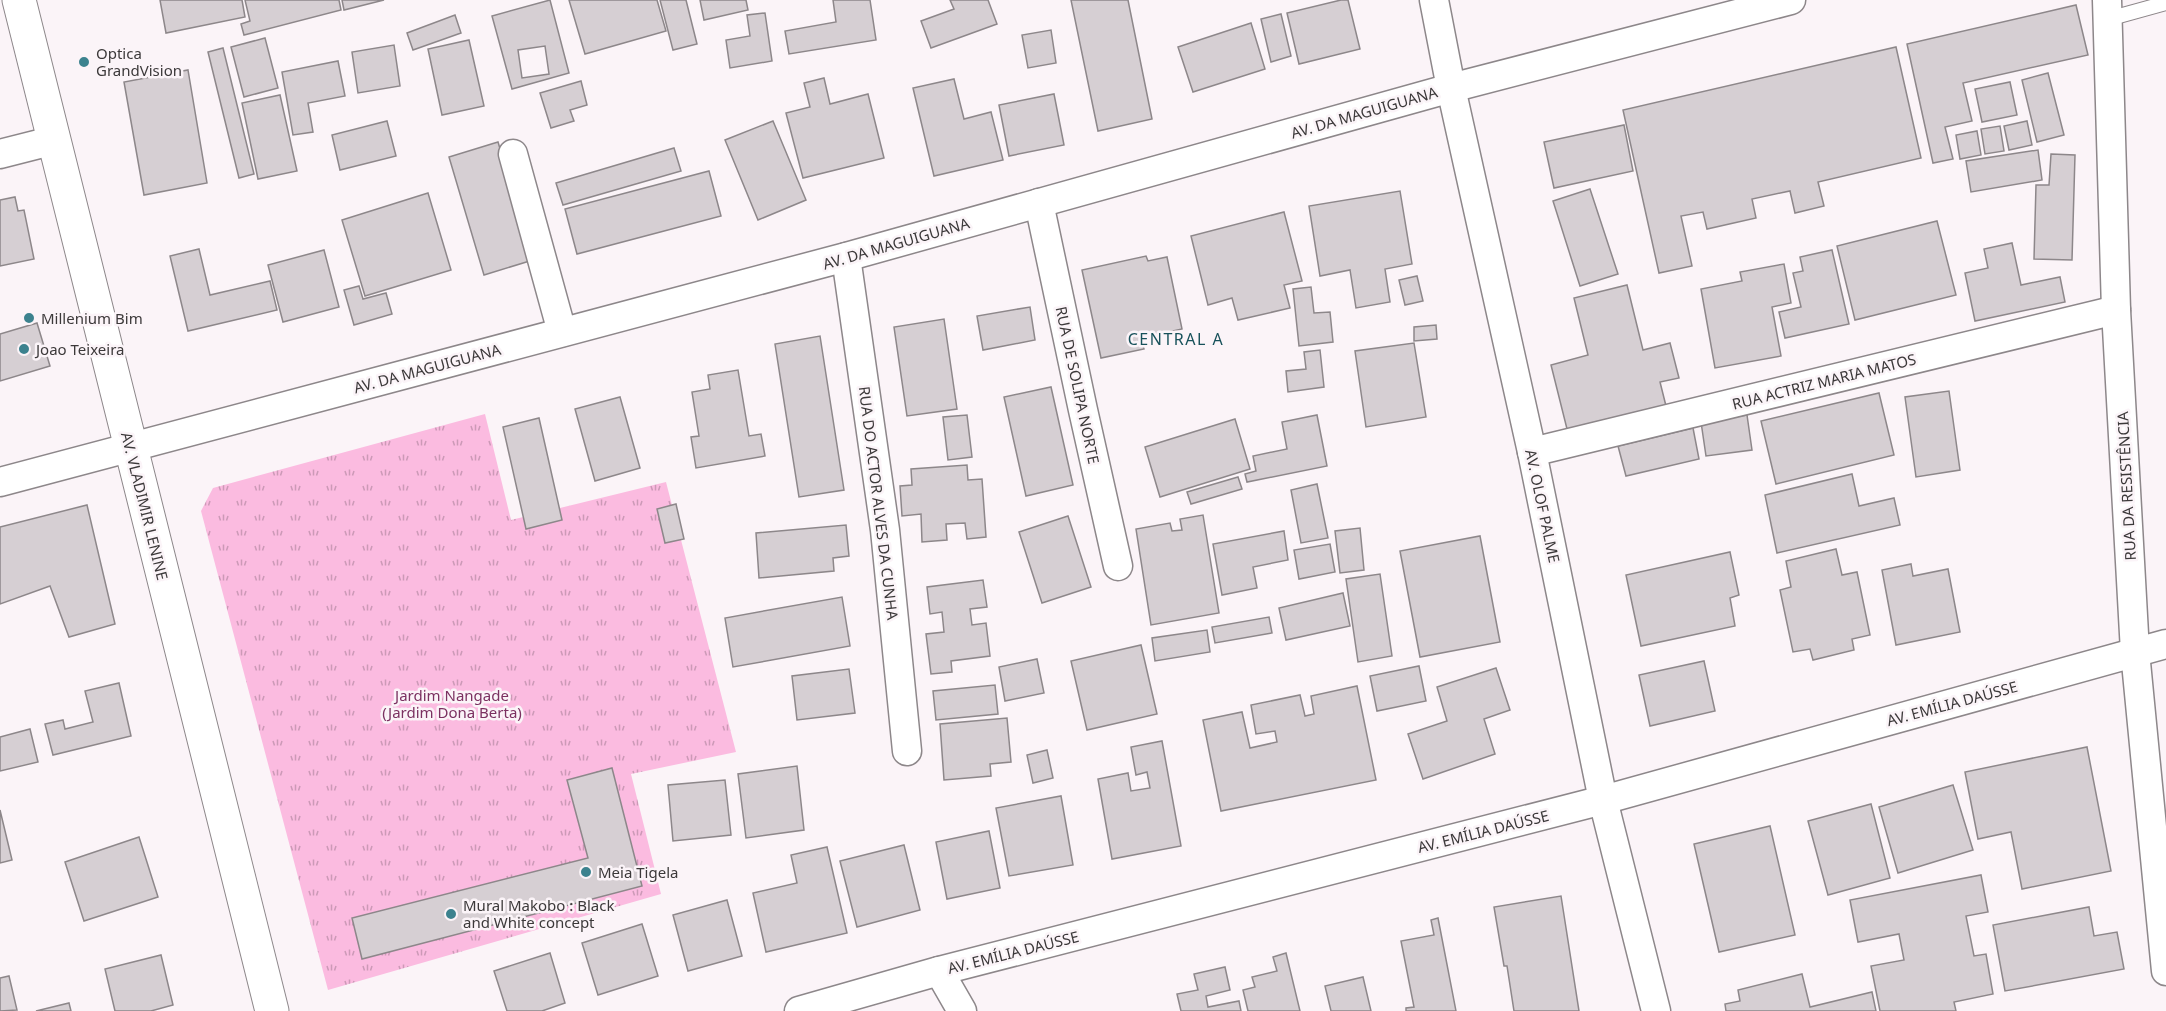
<svg xmlns="http://www.w3.org/2000/svg" width="2166" height="1011" font-family="'Noto Sans',sans-serif">
<defs>
<pattern id="park-tufts" width="24" height="20" patternUnits="userSpaceOnUse" patternTransform="scale(1.5)"><rect width="24" height="20" fill="#fbbbe0"/><path d="M3 7l-1-3M5 7V3M7 7l1-3M15 17l-1-3M17 17v-4M19 17l1-3" fill="none" stroke="#cc99b7"/></pattern>
</defs>
<rect width="100%" height="100%" fill="#fbf4f8"/>
<!-- park -->
<path fill="url(#park-tufts)" d="M485 414 511 520 666 482 736 752 631 774 661 894 328 990 201 511 213 488Z"/>
<!-- building -->
<g fill="#d6cfd3" stroke="#8d878a" stroke-width="1.5" fill-rule="evenodd">
<path d="M160 0H242L245 17 166 33Z"/>
<path d="M245 0H339L341 10 244 35 241 24 250 21Z"/>
<path d="M342 0H384L344 10Z"/>
<path d="M550 0 569 73 512 89 492 16ZM545 46 549 74 522 78 518 50Z"/>
<path d="M569 0H657L666 31 585 54Z"/>
<path d="M660 0H686L697 44 673 50Z"/>
<path d="M700 0H746L748 10 704 20Z"/>
<path d="M833 0H870L876 40 789 54 785 31 836 22Z"/>
<path d="M950 0H988L997 24 931 48 921 21 954 9Z"/>
<path d="M1071 0H1128L1152 119 1098 131Z"/>
<path d="M1341 0H1348L1360 49 1299 64 1287 13Z"/>
<path d="M2076 5 2088 55 1963 83 1972 121 1945 127 1953 159 1933 163 1907 44Z"/>
<path d="M765 13 772 61 730 68 726 40 750 36 747 15Z"/>
<path d="M1281 14 1291 56 1271 62 1261 19Z"/>
<path d="M455 15 461 33 413 50 407 33Z"/>
<path d="M1251 23 1265 69 1193 92 1178 47Z"/>
<path d="M1051 30 1056 63 1028 68 1022 35Z"/>
<path d="M265 38 278 88 244 97 231 47Z"/>
<path d="M469 40 484 106 442 115 428 49Z"/>
<path d="M394 45 400 86 358 93 352 52Z"/>
<path d="M1896 47 1921 158 1818 182 1824 206 1795 213 1790 191 1752 199 1756 218 1707 229 1703 212 1681 216 1692 266 1659 273 1623 110Z"/>
<path d="M223 48 254 174 239 178 208 52Z"/>
<path d="M338 61 345 96 308 103 313 132 293 135 282 72Z"/>
<path d="M188 70 207 183 144 195 124 82Z"/>
<path d="M2048 73 2064 135 2037 142 2022 80Z"/>
<path d="M824 78 830 104 868 94 884 158 803 178 786 113 810 107 804 83Z"/>
<path d="M954 79 964 119 991 112 1003 160 934 176 913 88Z"/>
<path d="M581 81 587 105 570 110 574 121 551 128 540 93Z"/>
<path d="M2010 82 2017 115 1982 122 1975 89Z"/>
<path d="M1054 94 1064 145 1009 156 999 105Z"/>
<path d="M280 95 297 171 258 179 242 103Z"/>
<path d="M387 121 396 156 340 170 332 135Z"/>
<path d="M773 121 806 200 758 220 725 140Z"/>
<path d="M2027 121 2032 145 2009 150 2004 126Z"/>
<path d="M1624 125 1633 171 1554 188 1544 142Z"/>
<path d="M2000 126 2004 151 1985 154 1981 129Z"/>
<path d="M1977 131 1981 155 1960 159 1956 135Z"/>
<path d="M498 142 533 260 484 275 449 157Z"/>
<path d="M674 148 681 171 563 205 556 183Z"/>
<path d="M2038 150 2042 180 1971 192 1966 161Z"/>
<path d="M2051 154 2075 155 2072 260 2034 259 2036 185H2049Z"/>
<path d="M709 171 721 216 577 254 565 209Z"/>
<path d="M1590 189 1618 274 1580 286 1553 201Z"/>
<path d="M1400 191 1412 264 1385 269 1390 302 1356 308 1350 270 1320 276 1309 206Z"/>
<path d="M428 193 451 270 365 296 342 220Z"/>
<path d="M15 197 18 211 24 210 34 259 0 266V200Z"/>
<path d="M1284 212 1302 281 1284 285 1290 308 1238 320 1232 298 1208 305 1191 236Z"/>
<path d="M1937 221 1956 295 1855 320 1837 246Z"/>
<path d="M2012 243 2021 285 2060 277 2065 302 1975 321 1965 273 1988 268 1984 249Z"/>
<path d="M199 249 210 295 270 281 277 310 188 331 170 256Z"/>
<path d="M324 250 339 307 283 322 268 265Z"/>
<path d="M1832 250 1849 324 1785 338 1779 312 1801 307 1793 273 1803 271 1800 257Z"/>
<path d="M1146 256 1148 261 1167 257 1182 329 1141 338 1144 349 1101 358 1082 270Z"/>
<path d="M1784 264 1791 303 1772 307 1781 356 1715 368 1701 289 1742 281 1740 272Z"/>
<path d="M1417 276 1423 301 1405 305 1399 280Z"/>
<path d="M1627 285 1643 350 1670 343 1679 378 1660 382 1668 414 1567 429 1551 365 1588 355 1574 298Z"/>
<path d="M359 286 363 299 386 293 392 314 354 325 344 290Z"/>
<path d="M1311 287 1314 313 1330 312 1333 342 1299 346 1293 289Z"/>
<path d="M1030 307 1035 340 983 350 977 316Z"/>
<path d="M944 319 957 409 907 416 894 327Z"/>
<path d="M37 323 50 366 0 381V334Z"/>
<path d="M1436 325 1437 339 1414 341V327Z"/>
<path d="M820 336 844 490 799 497 775 344Z"/>
<path d="M1414 343 1426 417 1366 427 1355 351Z"/>
<path d="M1320 350 1324 387 1288 392 1286 371 1306 369 1304 352Z"/>
<path d="M738 370 749 436 761 434 765 456 696 468 691 437 699 436 692 392 710 389 708 375Z"/>
<path d="M1051 387 1073 485 1026 496 1004 397Z"/>
<path d="M1949 391 1960 470 1916 477 1905 397Z"/>
<path d="M1879 393 1894 455 1776 484 1761 421Z"/>
<path d="M620 397 640 468 595 481 575 409Z"/>
<path d="M967 415 972 457 948 460 943 417Z"/>
<path d="M1317 415 1327 466 1247 482 1245 474 1256 471 1253 456 1287 449 1282 422Z"/>
<path d="M1747 415 1752 450 1706 456 1701 422Z"/>
<path d="M539 418 562 520 526 529 503 427Z"/>
<path d="M1235 419 1250 469 1160 497 1145 447Z"/>
<path d="M1693 428 1699 459 1626 476 1618 446Z"/>
<path d="M967 465 968 480 982 479 986 537 967 539 965 523 946 524 947 540 922 542 921 514 902 516 900 486 912 485 911 469Z"/>
<path d="M1852 474 1859 506 1894 498 1900 525 1777 553 1765 495Z"/>
<path d="M1238 477 1242 489 1191 504 1187 492Z"/>
<path d="M1317 484 1328 538 1301 543 1291 490Z"/>
<path d="M676 504 684 539 665 543 657 509Z"/>
<path d="M87 505 115 624 69 637 50 586 0 604V527Z"/>
<path d="M1203 515 1219 613 1151 625 1136 529 1170 523 1172 531 1182 530 1180 519Z"/>
<path d="M1068 516 1091 587 1042 603 1019 532Z"/>
<path d="M846 525 849 556 833 558 834 571 759 578 756 533Z"/>
<path d="M1360 528 1364 570 1340 573 1335 531Z"/>
<path d="M1284 531 1288 560 1253 567 1257 588 1222 595 1213 544Z"/>
<path d="M1480 536 1500 642 1420 657 1400 551Z"/>
<path d="M1330 544 1335 572 1299 579 1294 550Z"/>
<path d="M1836 549 1842 575 1857 572 1870 635 1852 639 1854 650 1813 660 1810 649 1793 652 1780 590 1791 587 1786 561Z"/>
<path d="M1730 552 1739 595 1730 598 1735 626 1641 646 1626 575Z"/>
<path d="M1911 564 1913 576 1948 569 1960 632 1896 645 1882 570Z"/>
<path d="M1380 574 1392 656 1358 662 1346 579Z"/>
<path d="M983 580 987 607 970 609 972 625 986 623 990 656 951 661 952 672 931 674 926 634 944 632 942 612 930 614 927 587Z"/>
<path d="M1343 593 1350 626 1286 640 1279 608Z"/>
<path d="M842 597 850 646 733 667 725 618Z"/>
<path d="M1269 617 1272 633 1215 643 1212 627Z"/>
<path d="M1207 630 1210 652 1155 661 1152 638Z"/>
<path d="M1141 645 1157 714 1087 730 1071 661Z"/>
<path d="M1037 659 1044 693 1005 701 999 667Z"/>
<path d="M1704 661 1715 711 1650 726 1639 675Z"/>
<path d="M1419 666 1426 701 1377 711 1370 676Z"/>
<path d="M1496 668 1510 710 1484 719 1495 754 1423 779 1408 734 1447 721 1437 687Z"/>
<path d="M849 669 855 713 797 720 792 676Z"/>
<path d="M119 683 131 736 53 755 45 724 63 720 65 729 93 722 85 691Z"/>
<path d="M995 685 998 714 936 720 933 691Z"/>
<path d="M1357 686 1376 780 1221 811 1203 720 1242 712 1250 748 1277 742 1275 731 1256 734 1251 705 1300 695 1305 716 1314 714 1311 696Z"/>
<path d="M1007 718 1011 762 990 764 991 776 944 780 940 724Z"/>
<path d="M30 729 38 762 0 771V737Z"/>
<path d="M1162 741 1181 846 1112 859 1098 779 1128 773 1131 791 1150 788 1147 772 1136 775 1131 747Z"/>
<path d="M2087 747 2111 871 2022 889 2011 832 1978 839 1965 772Z"/>
<path d="M1047 750 1053 778 1033 783 1027 755Z"/>
<path d="M797 766 804 830 746 838 738 774Z"/>
<path d="M612 768 642 886 362 959 352 918 588 858 567 780Z"/>
<path d="M725 780 731 835 673 841 668 785Z"/>
<path d="M1953 785 1973 850 1898 873 1879 807Z"/>
<path d="M1061 796 1073 865 1009 876 996 808Z"/>
<path d="M1871 804 1890 878 1828 895 1808 821Z"/>
<path d="M0 810 12 860 0 863Z"/>
<path d="M1770 826 1795 935 1719 952 1694 844Z"/>
<path d="M989 831 1000 888 947 899 936 842Z"/>
<path d="M139 837 158 897 84 921 65 862Z"/>
<path d="M904 845 920 910 857 927 840 861Z"/>
<path d="M827 847 847 933 766 952 753 893 797 883 791 855Z"/>
<path d="M1981 875 1988 912 1966 916 1974 956 1986 954 1993 994 1954 1002 1956 1011H1880L1871 966 1904 960 1899 934 1858 942 1850 900Z"/>
<path d="M1561 896 1579 1011H1514L1507 966H1504L1494 907Z"/>
<path d="M727 900 742 956 688 971 673 915Z"/>
<path d="M2089 907 2094 936 2117 932 2124 969 2005 991 1993 925Z"/>
<path d="M1438 918 1456 1011H1406V1008L1414 1007 1401 941 1434 935 1431 920Z"/>
<path d="M642 924 658 976 598 995 582 943Z"/>
<path d="M550 953 565 1003 542 1011H507L494 971Z"/>
<path d="M1286 953 1300 1011H1248L1243 990 1255 987 1252 977 1277 971 1273 957Z"/>
<path d="M161 955 173 1005 151 1011H115L105 969Z"/>
<path d="M1225 967 1230 990 1206 996 1208 1007 1239 1001 1241 1011H1181L1177 994 1198 990 1194 974Z"/>
<path d="M1802 974 1810 1007 1872 992 1876 1011H1726L1725 1004 1740 1001 1738 990Z"/>
<path d="M9 976 17 1010 0 1011V978Z"/>
<path d="M1363 977 1371 1011H1331L1325 986Z"/>
<path d="M69 1003 71 1011H36Z"/>
</g>
<g fill="none" stroke-linecap="round" stroke-linejoin="round">
<!-- lane casing -->
<g stroke="#8d878a" stroke-width="16">
<path id="lane" d="M2108 19 2166 3"/>
</g>
<!-- street casing -->
<g stroke="#8d878a" stroke-width="31">
<g id="street">
<path d="M1434 0 1451 88 1532 452 1603 800 1656 1011"/>
<path d="M2107 0 2116 310 2135 652 2166 971"/>
<path d="M0 154 55 140"/>
<path d="M513 154 562 332"/>
<path d="M1039 203 1083 410 1118 566"/>
<path d="M846 257 885 530 907 751"/>
<path d="M1532 452 2116 310"/>
<path d="M0 482 846 257 1451 88 1791 0"/>
<path d="M939 971 962 1011"/>
<path d="M799 1011 939 971 1603 800 2166 644"/>
</g>
</g>
<!-- secondary casing -->
<g stroke="#8d878a" stroke-width="35">
<path id="secondary" d="M19 0 272 1011"/>
</g>
<!-- lane -->
<use href="#lane" stroke="#fff" stroke-width="14"/>
<!-- street -->
<use href="#street" stroke="#fff" stroke-width="28"/>
<!-- secondary -->
<use href="#secondary" stroke="#fff" stroke-width="33"/>
</g>
<!-- markers -->
<g fill="#3c828e" stroke="#fbf4f8" stroke-width="2">
<circle cx="84" cy="62" r="6"/>
<circle cx="29" cy="318" r="6"/>
<circle cx="24" cy="349" r="6"/>
<circle cx="586" cy="872" r="6"/>
<circle cx="451" cy="914" r="6"/>
</g>
<g text-anchor="middle" dominant-baseline="central" stroke-width="5" stroke-linejoin="round" paint-order="stroke">
<!-- poi labels -->
<g font-size="15" fill="#3c393a" stroke="#fbf4f8" text-anchor="start">
<text x="96" y="53">Optica<tspan x="96" dy="17">GrandVision</tspan></text>
<text x="41" y="318">Millenium Bim</text>
<text x="36" y="349">Joao Teixeira</text>
<text x="598" y="872">Meia Tigela</text>
<text x="463" y="905">Mural Makobo : Black<tspan x="463" dy="17">and White concept</tspan></text>
</g>
<!-- street labels -->
<g font-size="15" fill="#3c393a" stroke="#fbf4f8">
<text transform="translate(1364 112) rotate(-16)">AV. DA MAGUIGUANA</text>
<text transform="translate(896 243) rotate(-16)">AV. DA MAGUIGUANA</text>
<text transform="translate(427 368) rotate(-15)">AV. DA MAGUIGUANA</text>
<text transform="translate(1824 381) rotate(-14)">RUA ACTRIZ MARIA MATOS</text>
<text transform="translate(1078 385) rotate(78)">RUA DE SOLIPA NORTE</text>
<text transform="translate(2126 486) rotate(-93)">RUA DA RESISTÊNCIA</text>
<text transform="translate(879 503) rotate(83)">RUA DO ACTOR ALVES DA CUNHA</text>
<text transform="translate(145 506) rotate(76)">AV. VLADIMIR LENINE</text>
<text transform="translate(1543 506) rotate(78)">AV. OLOF PALME</text>
<text transform="translate(1952 703) rotate(-15)">AV. EMÍLIA DAÚSSE</text>
<text transform="translate(1483 831) rotate(-14)">AV. EMÍLIA DAÚSSE</text>
<text transform="translate(1013 952) rotate(-14)">AV. EMÍLIA DAÚSSE</text>
</g>
<!-- park labels -->
<g font-size="15" fill="#7b3161" stroke="#fbf4f8">
<text x="452" y="695">Jardim Nangade<tspan x="452" dy="17">(Jardim Dona Berta)</tspan></text>
</g>
<!-- neighbourhood labels -->
<g font-size="16" letter-spacing="1.5" fill="#17515a" stroke="#fbf4f8">
<text x="1176" y="339">CENTRAL A</text>
</g>
</g>
</svg>
